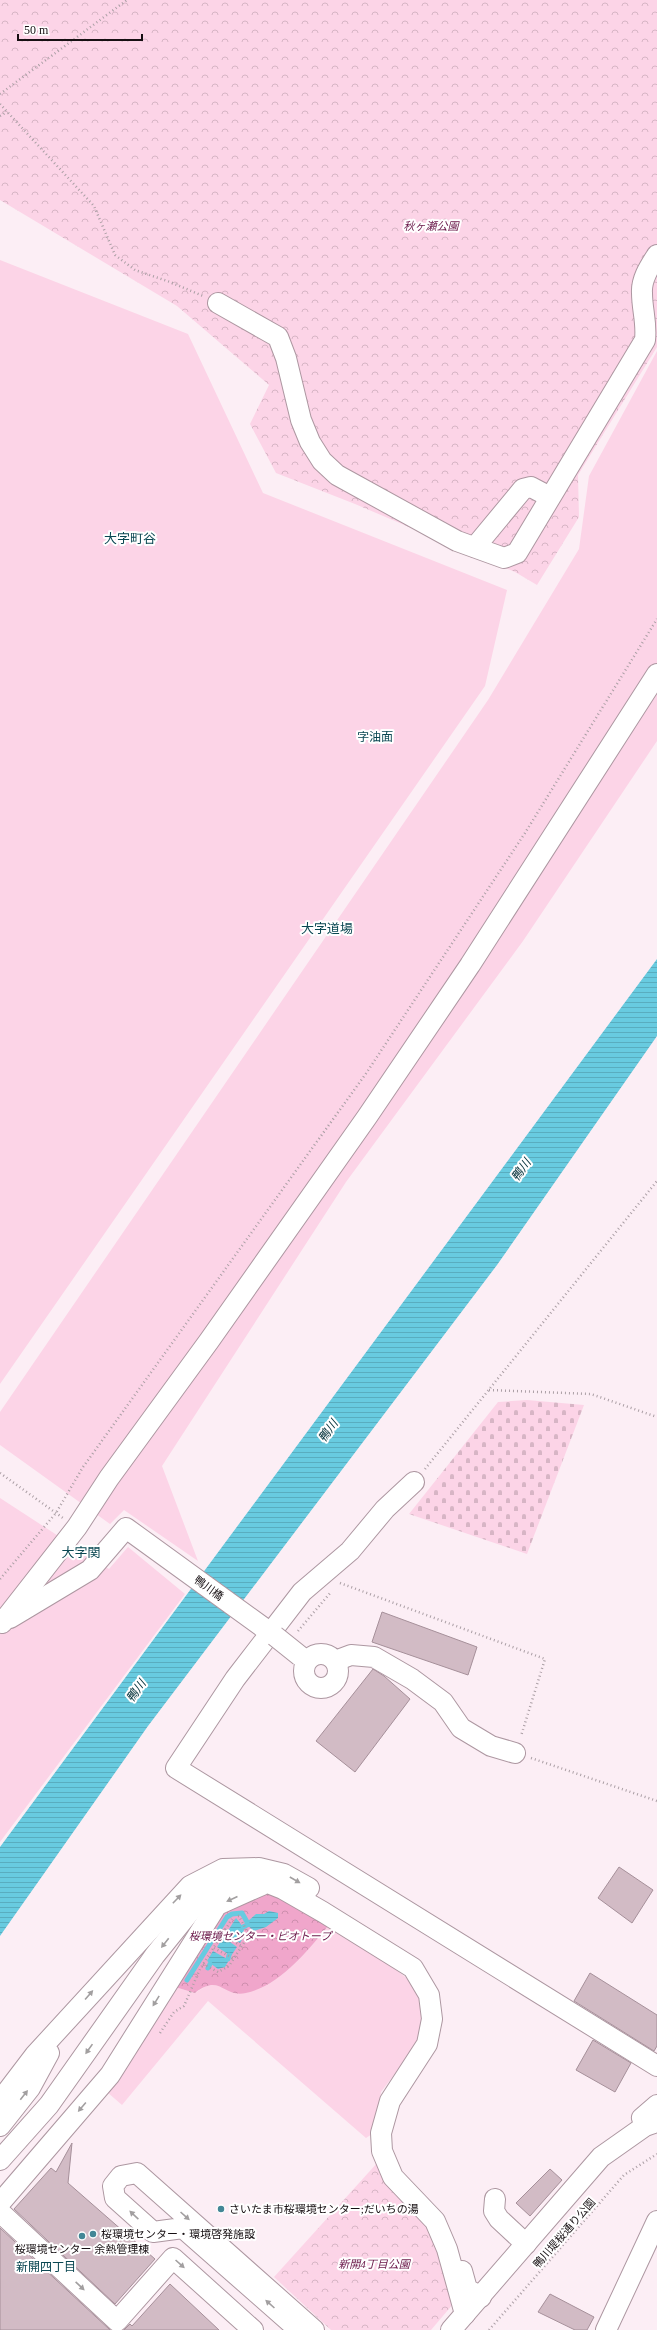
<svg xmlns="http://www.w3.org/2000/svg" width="657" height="2330" font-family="'Times New Roman','Noto Sans JP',serif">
<defs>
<pattern id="forest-crowns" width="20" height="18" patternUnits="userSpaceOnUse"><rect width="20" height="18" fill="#f0a6cb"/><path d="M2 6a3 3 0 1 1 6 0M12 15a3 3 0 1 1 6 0" fill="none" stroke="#cd8ead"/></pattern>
<pattern id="cemetery-stones" width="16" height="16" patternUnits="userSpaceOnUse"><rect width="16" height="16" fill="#fcd4e7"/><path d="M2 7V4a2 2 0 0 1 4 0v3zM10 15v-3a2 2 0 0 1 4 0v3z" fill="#d7b5c5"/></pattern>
<pattern id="park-crowns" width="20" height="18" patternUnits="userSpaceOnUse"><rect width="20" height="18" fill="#fcd4e7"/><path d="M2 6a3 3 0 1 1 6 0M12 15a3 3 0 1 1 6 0" fill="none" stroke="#d7b5c5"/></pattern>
<pattern id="water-rules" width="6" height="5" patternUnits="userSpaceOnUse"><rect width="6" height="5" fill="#68cbe0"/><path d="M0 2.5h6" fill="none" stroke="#59adbf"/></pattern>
</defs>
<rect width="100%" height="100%" fill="#fceef5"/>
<!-- grass -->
<g fill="#fcd4e7">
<path d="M0 260 188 334 263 493 507 590 485 686 0 1384Z"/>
<path d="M657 351V741L523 941 346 1182 162 1466 198 1561 124 1510 110 1524 0 1445V1412L488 700 579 549 589 476Z"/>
<path d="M0 1498 109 1569 128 1547 185 1594 0 1842Z"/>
<path d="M328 1926 391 1966 417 1986 426 2004 424 2035 381 2092 375 2132 366 2138 208 2001 122 2105 107 2092 175 1987 195 1993 206 1986 214 1984 246 1993C285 1976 301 1959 328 1926Z"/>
</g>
<!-- forest -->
<path fill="url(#forest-crowns)" d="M249 1892 273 1893 328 1926C308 1951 279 1986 246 1993 222 1998 221 1973 195 1993L175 1987 225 1908Z"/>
<!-- cemetery -->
<path fill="url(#cemetery-stones)" d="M527 1400 584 1405 527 1554 409 1514 498 1402Z"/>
<!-- park -->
<g fill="url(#park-crowns)">
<path d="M0 0H657V347L578 475 579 517 537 585 515 572 355 504 276 473 250 424 269 385 177 306 0 200Z"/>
<path d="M378 2162 439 2237 454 2303 431 2330H331L274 2277Z"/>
</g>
<!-- water -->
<g fill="url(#water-rules)">
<path d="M657 959V1036L497 1265 148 1726 0 1936V1847Z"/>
<path d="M269 1911 278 1913V1918L266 1927 254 1931 247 1925V1922L256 1914H264Z"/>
<path d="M236 1918C244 1927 247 1932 240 1943L226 1934Z"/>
<path d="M223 1937 237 1947 231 1956 217 1947Z"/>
<path d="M213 1951 229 1960 225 1967 218 1969 207 1961Z"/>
</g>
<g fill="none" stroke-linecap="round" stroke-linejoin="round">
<!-- stream -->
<g stroke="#68cbe0" stroke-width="5">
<path d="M243 1927 247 1925"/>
<path d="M225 1938 228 1935"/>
<path d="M228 1959 229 1955"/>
<path d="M208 1968 210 1964"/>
<path d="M187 1980 227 1917 232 1914 242 1913 247 1922"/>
</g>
</g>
<!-- building -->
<g fill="#d2bbc5" stroke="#a6909a">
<path d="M382 1612 477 1647 468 1675 372 1642Z"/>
<path d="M373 1669 384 1676 410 1699 355 1772 316 1741Z"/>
<path d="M619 1867 653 1890 632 1923 598 1898Z"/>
<path d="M590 1973 657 2015V2046L654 2051 574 2001Z"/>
<path d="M593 2040 631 2063 615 2092 576 2070Z"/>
<path d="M72 2143 68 2183 155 2259 115 2304 14 2209 51 2168 56 2172Z"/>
<path d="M550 2169 562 2180 530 2216 516 2203Z"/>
<path d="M0 2228 109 2329 110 2330H0Z"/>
<path d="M170 2284 219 2330H124L130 2324 132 2326Z"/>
<path d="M550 2294 594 2317 587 2330H575L538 2312Z"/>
</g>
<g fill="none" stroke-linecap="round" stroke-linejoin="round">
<!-- minor casing -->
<g stroke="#ad97a1" stroke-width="22">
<g id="minor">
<path d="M218 303 278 337 286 358 301 420 310 442 322 461 337 475 457 541 504 558 517 553 645 340C647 322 642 310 642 293 641 279 650 266 657 255"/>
<path d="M475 547 523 489 531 487 550 497"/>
<path d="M414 1482 385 1509 350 1551 302 1592 235 1679 176 1768 657 2066"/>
<path d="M10 1618 90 1570 126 1528 275 1636"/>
<path d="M2 1623 77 1527 109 1478 209 1341 367 1117 470 965 657 674"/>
<circle cx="321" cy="1671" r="17"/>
<path d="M335 1661 351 1655 374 1657 412 1679 443 1702 461 1728 491 1746 515 1753"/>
<path d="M0 2101 35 2055 190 1886 223 1869 259 1868 284 1874 309 1888"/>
<path d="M0 2126 30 2088 49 2053"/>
<path d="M645 2126 642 2118 657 2105"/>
<path d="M0 2160 49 2105 155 1955 205 1893 234 1882 268 1883 283 1889 323 1912 413 1968 429 1995 432 2019 427 2044 390 2101 381 2133 382 2151 393 2177 435 2221 447 2249 465 2314"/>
<path d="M495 2199 494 2211 499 2219 526 2244"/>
<path d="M0 2203 110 2075 217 1905 262 1885"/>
<path d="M0 2212 117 2321 173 2258 253 2330"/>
<path d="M462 2271 467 2289 481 2297"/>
<path d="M299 2330 183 2228 153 2232 115 2198 113 2186 121 2176 137 2173 314 2330"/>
<path d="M451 2330 601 2157 645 2126 657 2122"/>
<path d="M606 2330 657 2221"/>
</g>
</g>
<!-- path -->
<g stroke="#ab9fa5" stroke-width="2.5" stroke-dasharray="1 3" stroke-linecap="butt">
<path d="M0 94 127 0"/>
<path d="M0 104 94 206 115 255 135 270 170 282 203 296"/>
<path d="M0 116 7 112"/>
<path d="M489 1390 591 1394 657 1417"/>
<path d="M425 1469 657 1181"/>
<path d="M0 1473 63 1518"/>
<path d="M0 1579 56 1513 83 1467 367 1072 525 833 657 619"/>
<path d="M340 1583 545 1659 521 1736"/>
<path d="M298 1631 331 1592"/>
<path d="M531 1758 657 1801"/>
<path d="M223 1934 241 1946"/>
<path d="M214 1948 234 1959"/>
<path d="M203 1964 218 1972 229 1966 249 1935 239 1916H236"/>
<path d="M160 2033 174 2012 184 2006 200 1969 232 1919"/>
<path d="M489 2330 624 2175 657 2154"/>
</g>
<!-- minor -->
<use href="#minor" stroke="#fff" stroke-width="20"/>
<!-- minor-bridge casing -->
<g stroke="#ad97a1" stroke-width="22" stroke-linecap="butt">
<path id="minor-bridge" d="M275 1636 300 1656"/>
</g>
<!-- minor-bridge -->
<use href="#minor-bridge" stroke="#fff" stroke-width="20"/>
</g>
<!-- one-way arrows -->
<defs><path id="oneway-solid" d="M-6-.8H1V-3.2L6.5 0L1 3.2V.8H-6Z"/></defs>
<g fill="#a29fa0">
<use href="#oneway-solid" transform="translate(295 1880) rotate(30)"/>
<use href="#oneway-solid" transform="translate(177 1899) rotate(-46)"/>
<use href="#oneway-solid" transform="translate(232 1899) rotate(156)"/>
<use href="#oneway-solid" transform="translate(165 1943) rotate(128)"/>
<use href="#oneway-solid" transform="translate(89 1995) rotate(-49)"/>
<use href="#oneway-solid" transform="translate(156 2001) rotate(122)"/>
<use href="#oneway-solid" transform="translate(89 2049) rotate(125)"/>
<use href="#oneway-solid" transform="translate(24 2095) rotate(-52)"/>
<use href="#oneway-solid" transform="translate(82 2107) rotate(130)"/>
<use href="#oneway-solid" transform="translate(134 2215) rotate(-137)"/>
<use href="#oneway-solid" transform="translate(185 2216) rotate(42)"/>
<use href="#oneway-solid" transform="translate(180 2264) rotate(42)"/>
<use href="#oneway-solid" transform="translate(80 2286) rotate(43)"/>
<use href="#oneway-solid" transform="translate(270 2304) rotate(-138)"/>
</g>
<!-- markers -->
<g fill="#438796" stroke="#fff" stroke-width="1.5">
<circle cx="221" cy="2209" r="4"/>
<circle cx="93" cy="2234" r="4"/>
<circle cx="82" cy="2236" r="4"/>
</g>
<g text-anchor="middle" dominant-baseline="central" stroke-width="4" stroke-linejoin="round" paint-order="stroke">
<!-- park labels -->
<g font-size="11" font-style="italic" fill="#691648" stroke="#fff">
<text x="431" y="226">秋ヶ瀬公園</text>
<text x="260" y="1936">桜環境センター・ビオトープ</text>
<text x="374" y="2264">新開4丁目公園</text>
</g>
<!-- street labels -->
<g font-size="11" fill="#160f12" stroke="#fff">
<text transform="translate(209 1588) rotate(36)">鴨川橋</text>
<text transform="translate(564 2233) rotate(-49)">鴨川堤桜通り公園</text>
</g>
<!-- poi labels -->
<g font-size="11" fill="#160f12" stroke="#fff" text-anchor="start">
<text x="229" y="2209">さいたま市桜環境センター;だいちの湯</text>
<text x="101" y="2234">桜環境センター・環境啓発施設</text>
<text x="82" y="2249" text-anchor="middle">桜環境センター 余熱管理棟</text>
</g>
<!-- neighbourhood labels -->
<g font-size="12" fill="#0a4752" stroke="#fff">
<text x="375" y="737">字油面</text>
<text x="46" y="2267">新開四丁目</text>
</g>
<!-- water labels -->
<g font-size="12" font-style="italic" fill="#002f38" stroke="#fff">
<text transform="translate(521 1170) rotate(-54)">鴨川</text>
<text transform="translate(328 1431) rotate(-54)">鴨川</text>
<text transform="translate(136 1691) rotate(-54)">鴨川</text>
</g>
<!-- quarter labels -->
<g font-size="13" fill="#0a4752" stroke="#fff">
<text x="130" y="538">大字町谷</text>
<text x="327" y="928">大字道場</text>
<text x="81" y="1552">大字関</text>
</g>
</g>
<!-- scale -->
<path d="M18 34v6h124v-6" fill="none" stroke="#160f12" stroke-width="2"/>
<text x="24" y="34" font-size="12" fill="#160f12" stroke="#ffffff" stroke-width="3" paint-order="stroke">50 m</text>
</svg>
